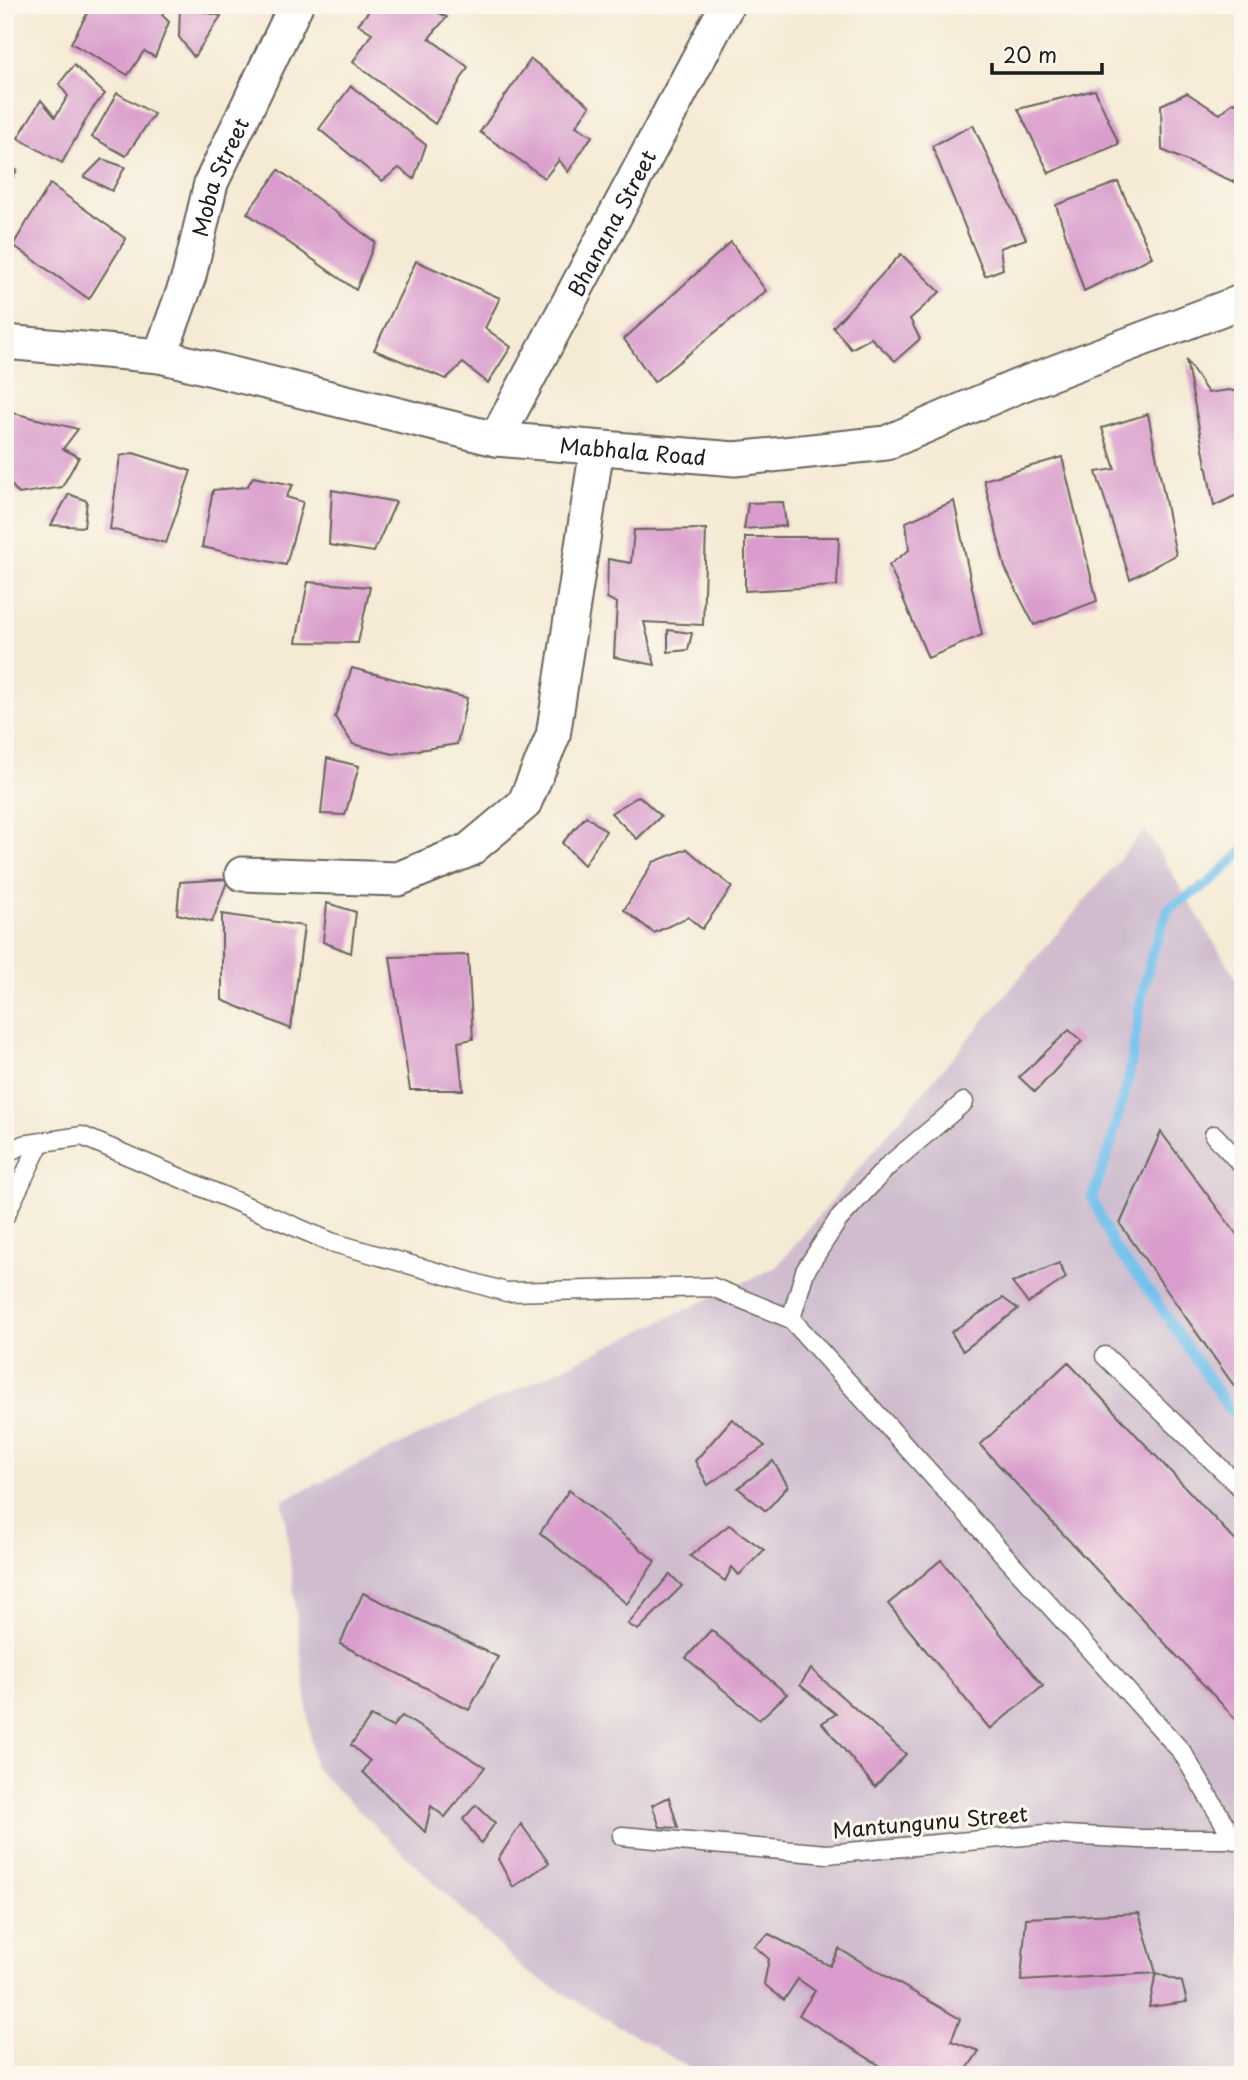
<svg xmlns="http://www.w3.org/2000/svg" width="1248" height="2080" font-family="'Playpen Sans',sans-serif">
<rect width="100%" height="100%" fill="#fbf7ec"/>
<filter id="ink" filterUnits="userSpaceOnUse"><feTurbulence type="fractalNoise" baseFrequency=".0143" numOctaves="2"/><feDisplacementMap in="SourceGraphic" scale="14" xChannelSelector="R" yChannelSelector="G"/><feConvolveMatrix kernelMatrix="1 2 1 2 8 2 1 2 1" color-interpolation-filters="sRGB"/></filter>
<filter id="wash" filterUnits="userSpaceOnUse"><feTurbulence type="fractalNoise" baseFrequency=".00686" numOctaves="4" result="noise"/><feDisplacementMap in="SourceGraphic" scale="28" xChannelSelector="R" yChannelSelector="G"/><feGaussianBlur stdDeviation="1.57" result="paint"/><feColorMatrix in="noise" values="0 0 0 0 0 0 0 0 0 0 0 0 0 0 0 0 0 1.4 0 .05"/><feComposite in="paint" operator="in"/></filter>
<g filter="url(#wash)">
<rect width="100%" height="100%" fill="#f5ead4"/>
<!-- industrial -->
<path fill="#cfbdcf" d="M1145 829 1243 990V2075H702L524 1970 314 1767 283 1500 776 1267Z"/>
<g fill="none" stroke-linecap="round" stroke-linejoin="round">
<!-- stream -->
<path stroke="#73c1ed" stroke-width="10" d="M1243 851 1209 883 1169 908 1153 950 1142 994 1129 1076 1111 1144 1092 1198 1114 1247 1153 1296 1228 1408 1243 1418"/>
</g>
<g id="blocks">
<!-- building -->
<g fill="#d99ccc">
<path d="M92 5H168L162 15 169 22 155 57 144 51 128 75 71 43Z"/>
<path d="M374 5H424L447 17 429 38 468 67 435 124 353 62 372 33 358 24Z"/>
<path d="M180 6 221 16 194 57 179 37Z"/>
<path d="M531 59 590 106 576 126 592 136 568 172 559 160 545 178 480 132Z"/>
<path d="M74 65 105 94 92 109 62 163 18 138 41 100 55 117 68 96 59 84Z"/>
<path d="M351 86 426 145 414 179 399 168 382 181 319 129Z"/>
<path d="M1095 90 1119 144 1049 173 1018 109Z"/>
<path d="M117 93 154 114 126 156 92 137Z"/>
<path d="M1187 93 1220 114 1233 102 1243 105V186L1162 150 1161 105Z"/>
<path d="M973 125 1026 239 1000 248 1003 269 985 276 932 146Z"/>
<path d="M102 159 125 167 112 191 84 177Z"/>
<path d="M5 167 17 170 5 191Z"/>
<path d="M279 170 375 242 356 290 247 213Z"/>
<path d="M1118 182 1152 257 1084 291 1056 205Z"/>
<path d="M50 184 126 239 89 299 13 245Z"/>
<path d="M731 242 766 291 654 382 624 339Z"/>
<path d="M901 254 940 292 910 319 920 339 895 361 871 338 851 349 833 327Z"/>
<path d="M416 261 500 298 485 328 511 347 488 383 463 363 446 379 374 350Z"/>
<path d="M1186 360 1208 393 1229 390 1243 393V492L1214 506Z"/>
<path d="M5 411 78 429 63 449 79 457 62 487 19 494 5 478Z"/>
<path d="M1148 414 1176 555 1130 579 1096 472 1115 469 1102 428Z"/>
<path d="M133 453 191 471 166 543 110 529 120 456Z"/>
<path d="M1062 457 1097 601 1034 625 1005 568 984 480Z"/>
<path d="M253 477 293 485 286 497 303 502 286 565 202 547 213 490 247 487Z"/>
<path d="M332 490 396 502 374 552 329 545Z"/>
<path d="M69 494 87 501 84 527 51 525Z"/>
<path d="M954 501 982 635 928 658 889 565 909 550 906 522Z"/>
<path d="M783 502 786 526 744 529 748 503Z"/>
<path d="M706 529 703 625 644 622 655 665 614 657 617 603 607 598 608 559 631 563 634 530Z"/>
<path d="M745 537H839L837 586 745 591Z"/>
<path d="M308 582 370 587 358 643 296 642Z"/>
<path d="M668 630 692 633 688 650 668 652Z"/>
<path d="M352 668 467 698 457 744 393 754 353 744 335 717Z"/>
<path d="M327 758 359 766 345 815 321 814Z"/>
<path d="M639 796 661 816 637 839 611 813Z"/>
<path d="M586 816 606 831 584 865 562 843Z"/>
<path d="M687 849 732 887 702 929 688 917 654 933 624 910 653 862Z"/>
<path d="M228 879 212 922 177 914 180 882Z"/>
<path d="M327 903 356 912 351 953 323 942Z"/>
<path d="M222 914 304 926 291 1029 222 1000Z"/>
<path d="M468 955 473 1039 458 1042 463 1090H410L390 957Z"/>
<path d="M1069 1030 1082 1041 1035 1092 1019 1077Z"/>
<path d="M1161 1132 1243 1243V1394L1237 1390 1120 1224Z"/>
<path d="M1059 1263 1066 1278 1028 1303 1012 1283Z"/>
<path d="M1003 1298 1018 1309 963 1351 951 1332Z"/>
<path d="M1068 1362 1243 1549V1727L980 1445Z"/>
<path d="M732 1419 765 1446 708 1485 695 1461Z"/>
<path d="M773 1461 788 1486 766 1511 738 1488Z"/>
<path d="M569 1490 655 1561 627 1604 540 1533Z"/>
<path d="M729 1525 764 1550 739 1575 732 1567 725 1581 690 1556Z"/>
<path d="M941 1560 1043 1686 990 1729 888 1604Z"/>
<path d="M670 1574 682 1586 638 1630 628 1624Z"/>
<path d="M363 1593 498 1657 469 1710 340 1644Z"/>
<path d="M711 1630 787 1694 759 1720 686 1658Z"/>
<path d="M811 1669 906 1754 875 1787 822 1723 836 1714 800 1685Z"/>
<path d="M371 1716 392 1727 402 1716 485 1767 445 1817 431 1806 425 1832 363 1772 370 1761 351 1745Z"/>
<path d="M669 1797 678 1828 660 1827 652 1805Z"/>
<path d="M476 1805 495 1823 481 1843 463 1819Z"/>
<path d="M521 1824 549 1863 513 1887 498 1859Z"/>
<path d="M1139 1913 1156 1973 1021 1981 1026 1918Z"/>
<path d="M769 1934 830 1966 839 1949 960 2019 951 2041 979 2051 963 2075H895L799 2015 815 1991 798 1979 784 2000 764 1984 769 1959 754 1946Z"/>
<path d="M1156 1973 1182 1982 1187 2002 1149 2007Z"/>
</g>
</g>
</g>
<g filter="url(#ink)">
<use href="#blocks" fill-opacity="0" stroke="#68645c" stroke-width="2"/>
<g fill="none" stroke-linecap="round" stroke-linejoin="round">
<!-- service casing -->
<g stroke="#68645c" stroke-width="21">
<g id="service">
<path d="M1214 1135 1243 1166"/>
<path d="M5 1153 23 1145 82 1136 331 1242 506 1292 712 1287 791 1319 1182 1752 1234 1840"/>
<path d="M5 1216 40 1143"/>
<path d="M791 1319 805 1271 838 1220 888 1166 964 1102"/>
<path d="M1105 1356 1243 1490"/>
<path d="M622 1836 827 1854 1046 1834 1140 1839H1243"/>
</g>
</g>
<!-- minor casing -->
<g stroke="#68645c" stroke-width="37">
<g id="minor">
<path id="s1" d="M5 342 160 356 496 439 735 459 886 443 1018 386 1243 301"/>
<path id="s2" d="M160 356 189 276 211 183 296 5"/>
<path id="s3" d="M496 439 727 5"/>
<path d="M242 874 398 879 469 850 524 804 553 736 597 448"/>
</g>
</g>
<!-- service -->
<use href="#service" stroke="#fff" stroke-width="18"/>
<!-- minor -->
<use href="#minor" stroke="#fff" stroke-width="33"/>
</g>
</g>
<g text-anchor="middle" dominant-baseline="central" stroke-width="6" stroke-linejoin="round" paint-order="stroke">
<!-- street labels -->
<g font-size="21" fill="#1c1c1c" stroke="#fbf7ec">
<text stroke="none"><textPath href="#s2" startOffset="189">Moba Street</textPath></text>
<text stroke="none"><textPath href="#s3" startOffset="245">Bhanana Street</textPath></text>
<text stroke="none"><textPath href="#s1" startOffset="639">Mabhala Road</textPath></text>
<text transform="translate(930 1821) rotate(-5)">Mantungunu Street</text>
</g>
</g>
<!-- margin -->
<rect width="1248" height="2080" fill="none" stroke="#fbf7ec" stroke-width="28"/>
<!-- scale -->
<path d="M992 63v10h110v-10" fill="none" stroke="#1c1c1c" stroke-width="3.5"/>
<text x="1003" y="63" font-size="21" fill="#1c1c1c" stroke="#fbf7ec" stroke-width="5" paint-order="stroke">20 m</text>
</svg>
